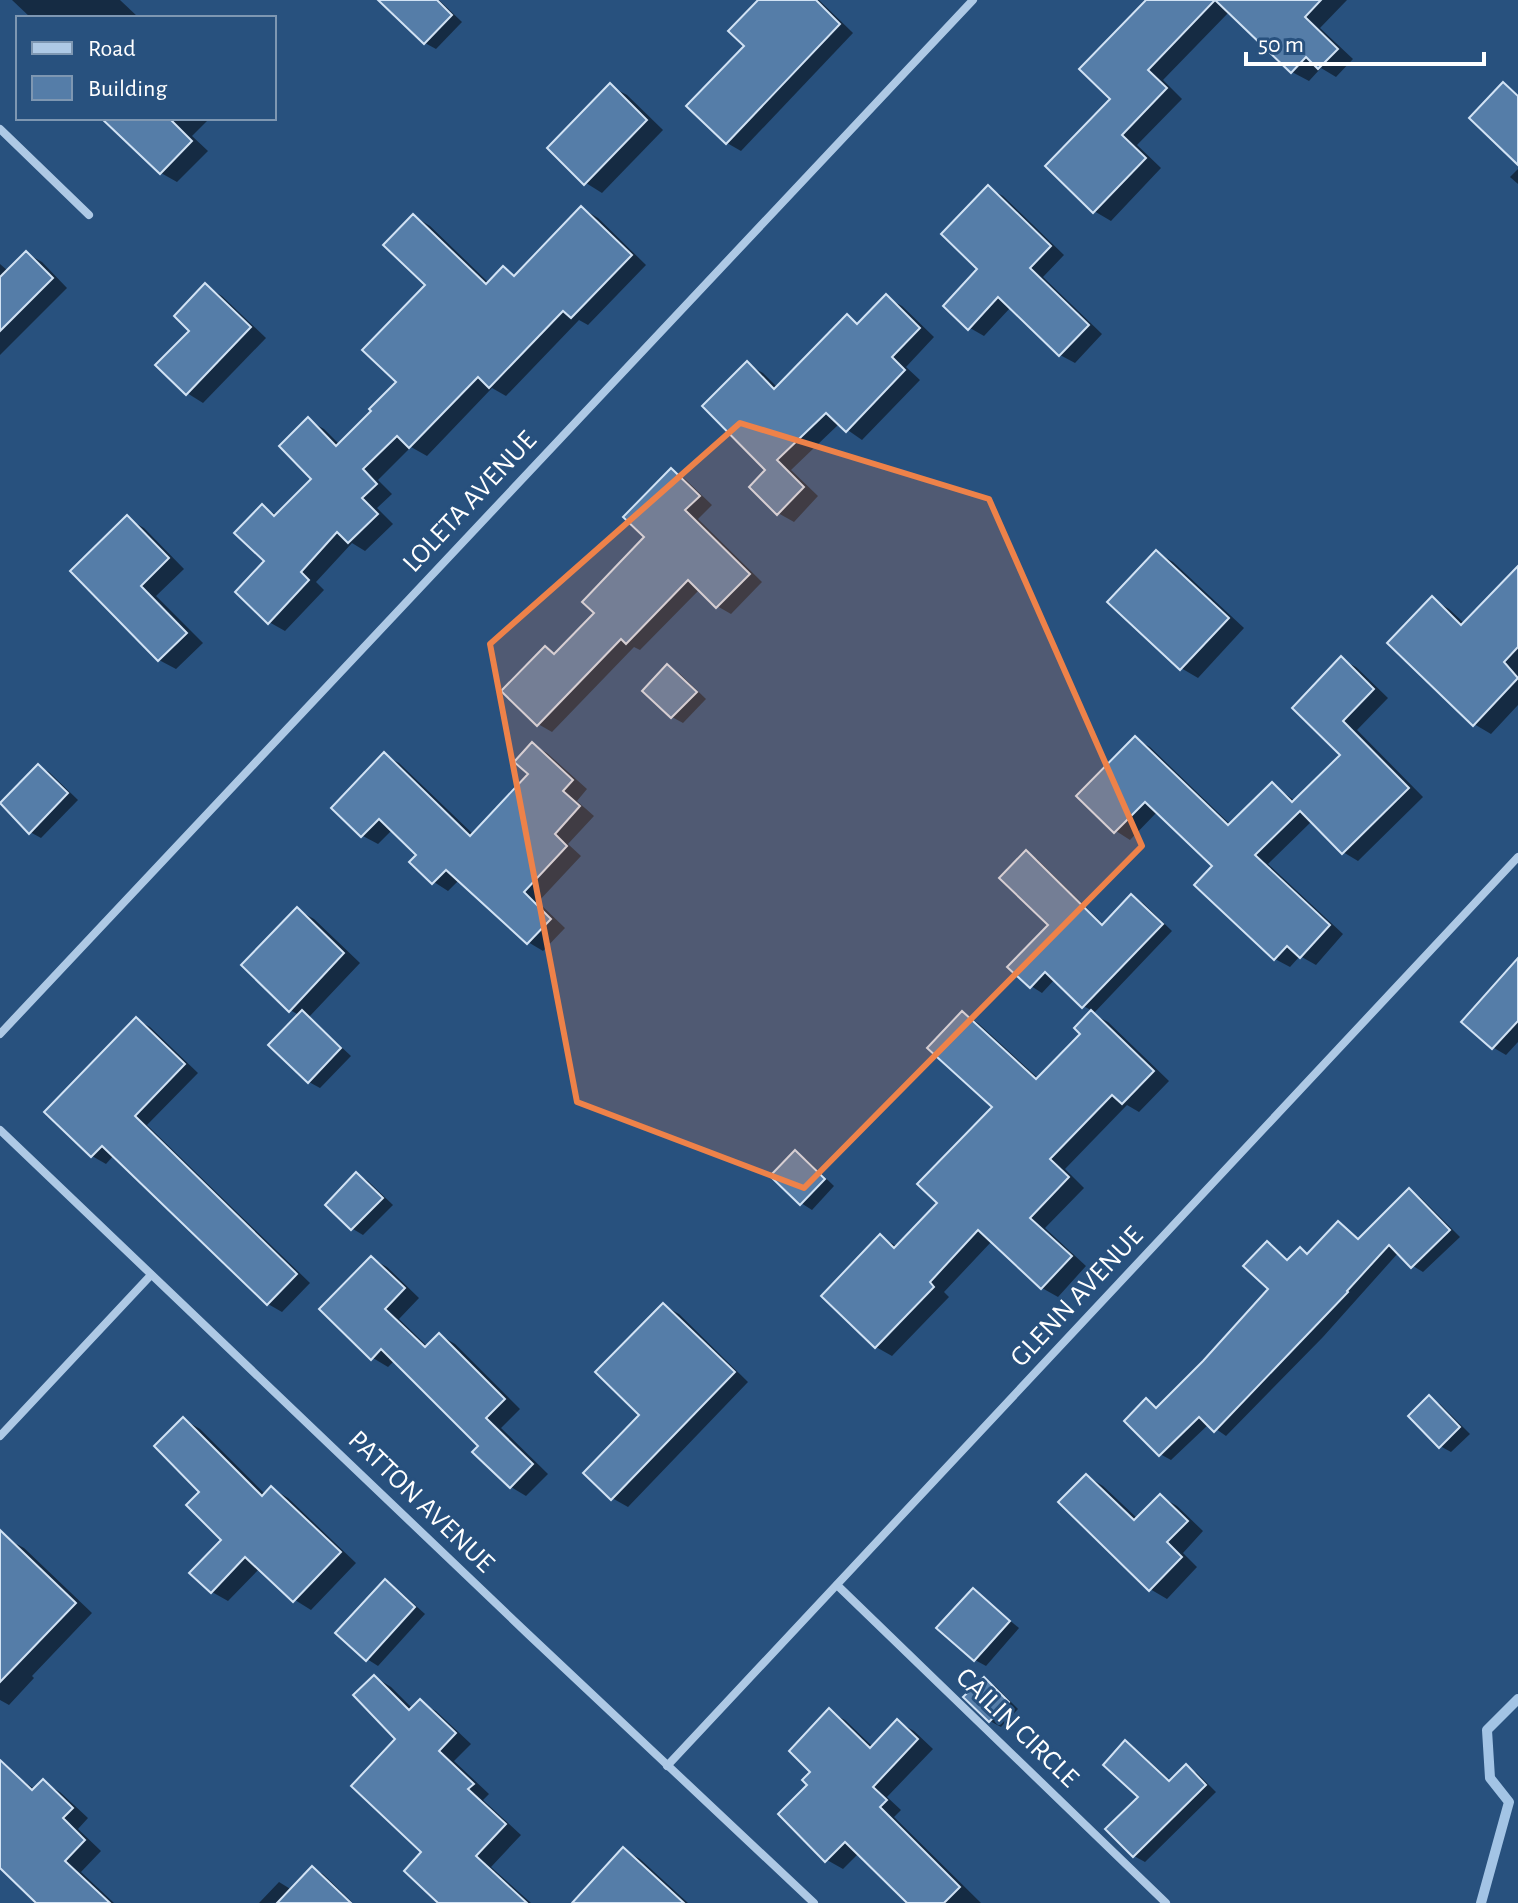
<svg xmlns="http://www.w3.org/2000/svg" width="1518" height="1903" font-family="'Alegreya Sans',sans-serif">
<rect width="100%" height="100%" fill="#28517e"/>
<!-- shadow -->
<g fill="#0007">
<path d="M12 0H120L138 17 31 18Z"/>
<path d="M380 0H439L462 22 436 49 425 43Z"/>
<path d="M759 0H819L853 33 741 151 727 143Z"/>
<path d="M1159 0H1347L1320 28 1353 59 1336 77 1321 68 1309 81 1292 72 1230 11 1163 80 1182 99 1137 145 1161 168 1111 221 1094 211 1113 99Z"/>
<path d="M610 86 627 95 663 130 602 193 586 183 550 148Z"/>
<path d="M104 118H210L192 136 208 151 177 182 161 173Z"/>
<path d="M1518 169V184L1510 177Z"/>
<path d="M989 188 1003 196 1064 255 1043 277 1102 334 1075 363 1060 355 1011 307 984 336 970 328Z"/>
<path d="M582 208 598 218 646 265 588 325 579 320 506 396 492 388 427 456 411 447 378 480 392 494 377 508 393 524 365 551 352 543 316 582 324 590 285 631 269 622 262 507 277 515 314 479 308 420 324 429 340 445 398 382 427 285 414 216 430 226 489 283 504 268 516 276Z"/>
<path d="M26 253 42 262 67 288 0 355V264L8 271Z"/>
<path d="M206 286 222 296 266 338 203 403 187 393Z"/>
<path d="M886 297 902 306 934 337 906 367 920 380 862 440 839 424 791 470 818 496 794 522 778 513 747 364 763 373 778 388 847 317 860 324Z"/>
<path d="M671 471 685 479 712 505 698 519 762 582 731 614 717 606 700 589 640 650 634 647 552 732 538 724 546 648 556 654 596 613 647 537Z"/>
<path d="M127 518 144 528 184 569 156 596 203 643 176 669 159 660 73 571Z"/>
<path d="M1156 552 1173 562 1244 628 1198 678 1181 668Z"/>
<path d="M1518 583V705L1491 734 1474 724 1432 599 1449 609 1465 624Z"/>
<path d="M1341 659 1356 667 1388 698 1357 730 1423 797 1358 861 1343 852 1312 821 1268 864 1343 934 1316 965 1300 956 1290 967 1275 959 1214 866 1158 811 1130 840 1116 831 1136 739 1150 747 1231 825 1272 784 1295 801 1343 755Z"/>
<path d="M668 667 679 673 706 699 683 723 672 717 645 691Z"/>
<path d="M533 745 547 753 587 789 577 801 594 816 568 844 581 856 538 902 565 928 543 951 528 942 459 880 448 891 434 882 419 855 393 829 378 844 363 836 333 808 384 755 399 763 474 835 531 774Z"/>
<path d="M38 766 49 772 78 800 41 838 30 832Z"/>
<path d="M1026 853 1037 859 1104 925 1132 896 1143 903 1172 931 1093 1014 1108 1022 1169 1081 1139 1112 1127 1105 1065 1169 1084 1188 1045 1228 1086 1266 1058 1297 1042 1288 992 1241 944 1292 949 1297 892 1356 876 1347 881 1237 898 1247 940 1203 994 1107 962 1013 978 1023 1039 1079 1083 1034 1077 1028 1093 1011 1083 1006 1055 979 1042 993 1031 986 1050 925Z"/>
<path d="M298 910 314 919 360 963 309 1017 351 1056 320 1088 309 1082 299 1015 290 1010Z"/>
<path d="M1518 968V1042L1506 1055 1494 1048 1464 1022Z"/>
<path d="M136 1019 150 1027 198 1073 147 1125 310 1283 282 1312 268 1304 114 1155 106 1164 92 1156Z"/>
<path d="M795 1153 806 1159 834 1186 812 1210 801 1203Z"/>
<path d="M357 1174 368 1181 393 1205 363 1235 353 1229 328 1205Z"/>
<path d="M1410 1191 1420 1197 1460 1237 1423 1272 1413 1266 1399 1252 1323 1337 1226 1436 1209 1424 1171 1460 1160 1454 1147 1401 1159 1408 1205 1362 1271 1289 1267 1243 1289 1260 1300 1249 1309 1254 1339 1223 1360 1239Z"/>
<path d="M371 1258 387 1267 419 1298 399 1319 428 1347 440 1335 455 1344 520 1409 501 1428 548 1474 526 1496 511 1487 481 1446 395 1360 388 1367 373 1358Z"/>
<path d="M663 1305 679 1314 748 1382 628 1507 612 1498 642 1415Z"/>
<path d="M1429 1398 1440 1404 1470 1434 1451 1452 1440 1446Z"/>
<path d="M183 1419 200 1429 266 1495 272 1488 288 1498 356 1563 311 1610 295 1600 260 1568 228 1601 212 1592 224 1540 202 1492Z"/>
<path d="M1087 1476 1103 1486 1138 1519 1160 1496 1177 1506 1203 1531 1183 1553 1197 1567 1167 1599 1150 1589Z"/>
<path d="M7 1539 24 1548 92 1613 32 1676 34 1678 9 1705 0 1700V1546Z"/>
<path d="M385 1582 396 1588 425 1614 378 1666 367 1659Z"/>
<path d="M973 1590 1019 1628 986 1666 975 1660Z"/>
<path d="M375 1677 391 1687 413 1709 420 1702 436 1711 471 1744 454 1761 489 1794 483 1800 521 1835 491 1867 531 1903H441L424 1852 397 1739Z"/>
<path d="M984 1679 995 1686 1018 1709 1001 1727 990 1721Z"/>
<path d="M829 1711 845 1720 873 1747 898 1722 914 1731 933 1749 887 1797 901 1810 894 1817 981 1903H910L859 1853 843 1869 827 1860 810 1785Z"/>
<path d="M1125 1743 1136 1749 1171 1781 1186 1766 1197 1773 1216 1792 1145 1862 1134 1856 1141 1797Z"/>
<path d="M9 1771 36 1790 43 1782 60 1792 88 1818 78 1829 101 1851 81 1872 114 1903H39L0 1865V1781Z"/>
<path d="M624 1850 640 1859 688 1903H584Z"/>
<path d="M312 1868 323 1874 352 1902 259 1903 279 1882 292 1890Z"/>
</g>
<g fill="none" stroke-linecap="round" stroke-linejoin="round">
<!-- stream -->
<path stroke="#a3c4e5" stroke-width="10" d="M1481 1903 1509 1802 1490 1778 1487 1730 1518 1699"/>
</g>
<!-- building -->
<g fill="#557da8" stroke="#d1e2f4" stroke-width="2">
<path d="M378 0H437L452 15 424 44Z"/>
<path d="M758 0H816L840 24 726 144 686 106 744 46 728 31Z"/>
<path d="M1146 0H1215L1148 70 1167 88 1122 135 1146 158 1093 213 1045 166 1110 99 1079 69Z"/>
<path d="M1215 0H1321L1305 17 1338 49 1318 69 1306 57 1291 73Z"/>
<path d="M1503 82 1518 96V165L1469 118Z"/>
<path d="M610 83 647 120 584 185 547 148Z"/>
<path d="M101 118H169L192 141 160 174Z"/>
<path d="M988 185 1051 246 1030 268 1089 325 1059 356 998 297 968 330 943 306 977 269 941 234Z"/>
<path d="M581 206 632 255 571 318 563 311 489 388 478 377 409 448 397 436 363 469 377 484 362 498 378 514 348 543 337 532 301 572 309 580 268 624 235 592 264 561 234 533 262 504 274 516 311 479 279 446 308 417 336 446 371 411 369 409 396 382 362 350 425 285 383 245 413 214 486 284 503 266 514 276Z"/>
<path d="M26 251 53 278 0 331V277Z"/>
<path d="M205 283 251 327 186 395 155 365 189 331 174 316Z"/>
<path d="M886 294 920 328 892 357 905 370 846 432 826 413 777 460 804 487 777 515 749 487 765 470 702 406 747 361 774 389 847 314 857 324Z"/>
<path d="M671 468 700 496 685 510 750 574 716 608 688 580 626 644 621 639 537 726 501 691 545 646 554 654 594 613 582 602 644 537 623 517Z"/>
<path d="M127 515 169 558 141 586 187 633 158 661 70 571Z"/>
<path d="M1156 550 1229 618 1180 670 1107 602Z"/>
<path d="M1518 566V647L1504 662 1518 678 1473 726 1387 643 1432 596 1461 625Z"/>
<path d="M1341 656 1374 689 1343 721 1409 788 1342 854 1300 811 1255 855 1330 925 1300 958 1287 946 1274 960 1194 885 1212 866 1145 802 1114 833 1076 796 1135 736 1228 825 1272 782 1292 802 1340 755 1292 708Z"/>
<path d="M667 664 697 692 671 718 642 691Z"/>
<path d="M532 742 573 780 563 791 580 806 555 834 567 846 524 892 551 919 527 944 446 870 432 884 409 862 416 855 379 819 361 837 331 808 384 752 470 836 528 774 514 762Z"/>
<path d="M38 764 68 793 29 834 0 803Z"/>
<path d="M1026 850 1102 925 1131 894 1163 924 1082 1008 1045 972 1030 988 1007 967 1048 925 999 878Z"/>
<path d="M297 907 344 953 289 1012 241 965Z"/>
<path d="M1518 958V1021L1492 1049 1461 1022Z"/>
<path d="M302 1010 341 1048 308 1083 268 1045Z"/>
<path d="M1091 1010 1154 1071 1122 1104 1112 1095 1050 1159 1069 1177 1030 1218 1072 1256 1041 1289 978 1230 930 1282 934 1287 875 1348 821 1296 880 1234 894 1248 937 1203 917 1184 992 1107 927 1048 962 1011 1036 1079 1080 1034 1074 1028Z"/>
<path d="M136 1017 185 1064 135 1116 297 1274 267 1305 102 1146 91 1157 44 1112Z"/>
<path d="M795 1150 825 1179 800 1205 770 1176Z"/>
<path d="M356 1172 383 1198 351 1230 325 1205Z"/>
<path d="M1409 1188 1450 1230 1411 1268 1389 1245 1347 1291 1348 1292 1214 1432 1199 1417 1159 1456 1124 1421 1146 1398 1156 1408 1203 1361 1268 1289 1243 1266 1267 1241 1287 1260 1300 1247 1307 1254 1338 1221 1358 1239Z"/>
<path d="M371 1256 405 1288 385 1309 425 1347 439 1333 505 1399 486 1418 533 1464 510 1488 472 1452 478 1446 381 1349 371 1360 319 1309Z"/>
<path d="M663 1303 735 1372 611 1500 583 1473 639 1415 595 1372Z"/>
<path d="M1429 1395 1460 1427 1439 1448 1408 1416Z"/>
<path d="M183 1417 262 1496 271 1486 341 1552 293 1602 245 1557 211 1593 189 1573 221 1540 186 1505 199 1492 154 1446Z"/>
<path d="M1086 1474 1134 1520 1160 1494 1188 1521 1167 1542 1182 1557 1149 1591 1058 1502Z"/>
<path d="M0 1530 76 1603 0 1682Z"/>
<path d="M385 1579 415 1607 366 1661 335 1633Z"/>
<path d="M973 1588 1010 1621 974 1661 936 1628Z"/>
<path d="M374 1675 409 1710 420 1699 456 1733 439 1751 474 1784 468 1789 506 1824 476 1856 527 1903H438L404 1871 421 1852 351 1786 395 1739 353 1695Z"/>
<path d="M984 1677 1009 1702 989 1722 963 1697Z"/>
<path d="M829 1708 870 1748 897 1719 918 1739 873 1787 887 1800 880 1807 960 1887 944 1903H907L845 1842 825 1862 778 1814 807 1785 802 1780 810 1772 789 1751Z"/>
<path d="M1125 1740 1169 1781 1186 1764 1206 1785 1133 1857 1105 1829 1138 1797 1103 1765Z"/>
<path d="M0 1760 32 1790 43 1779 73 1808 63 1818 85 1840 65 1861 110 1903H36L0 1868Z"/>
<path d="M623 1847 684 1903H572Z"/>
<path d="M312 1866 351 1903H277Z"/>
</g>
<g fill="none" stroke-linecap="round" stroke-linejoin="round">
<!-- minor -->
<g stroke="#aec9e5" stroke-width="8">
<path d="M0 129 89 215"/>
<path d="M0 1034 973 0"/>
<path d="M0 1130 528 1634 814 1903"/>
<path d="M0 1436 151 1275"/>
<path d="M837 1585 1166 1903"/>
<path d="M667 1766 1518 857"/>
</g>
</g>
<!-- marked area -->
<path fill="#ee8249" fill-opacity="0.2" stroke="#ee8249" stroke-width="6" stroke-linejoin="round" d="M740 423 989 499 1142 846 804 1188 577 1102 490 644Z"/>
<g text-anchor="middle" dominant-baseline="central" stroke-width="6" stroke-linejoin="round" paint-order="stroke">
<!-- street labels -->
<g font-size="28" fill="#fff" stroke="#28517e">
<text transform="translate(470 502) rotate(-47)">LOLETA AVENUE</text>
<text transform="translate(1077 1297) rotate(-47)">GLENN AVENUE</text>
<text transform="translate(421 1502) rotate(44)">PATTON AVENUE</text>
<text transform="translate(1017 1728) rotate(44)">CAILIN CIRCLE</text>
</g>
</g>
<!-- legend -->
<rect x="16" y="16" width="260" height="104" fill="#28517e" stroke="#7e97b2" stroke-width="2"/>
<rect x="32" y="42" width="40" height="12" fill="#aec9e5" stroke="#7e97b2" stroke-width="2"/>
<text x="88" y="56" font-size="24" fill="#ffffff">Road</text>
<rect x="32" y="76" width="40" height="24" fill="#557da8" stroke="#7e97b2" stroke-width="2"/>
<text x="88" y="96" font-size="24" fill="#ffffff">Building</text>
<!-- scale -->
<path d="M1246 52v12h238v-12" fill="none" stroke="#ffffff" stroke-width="4"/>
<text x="1258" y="52" font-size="24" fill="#ffffff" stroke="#28517e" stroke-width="6" paint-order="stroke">50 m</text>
</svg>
